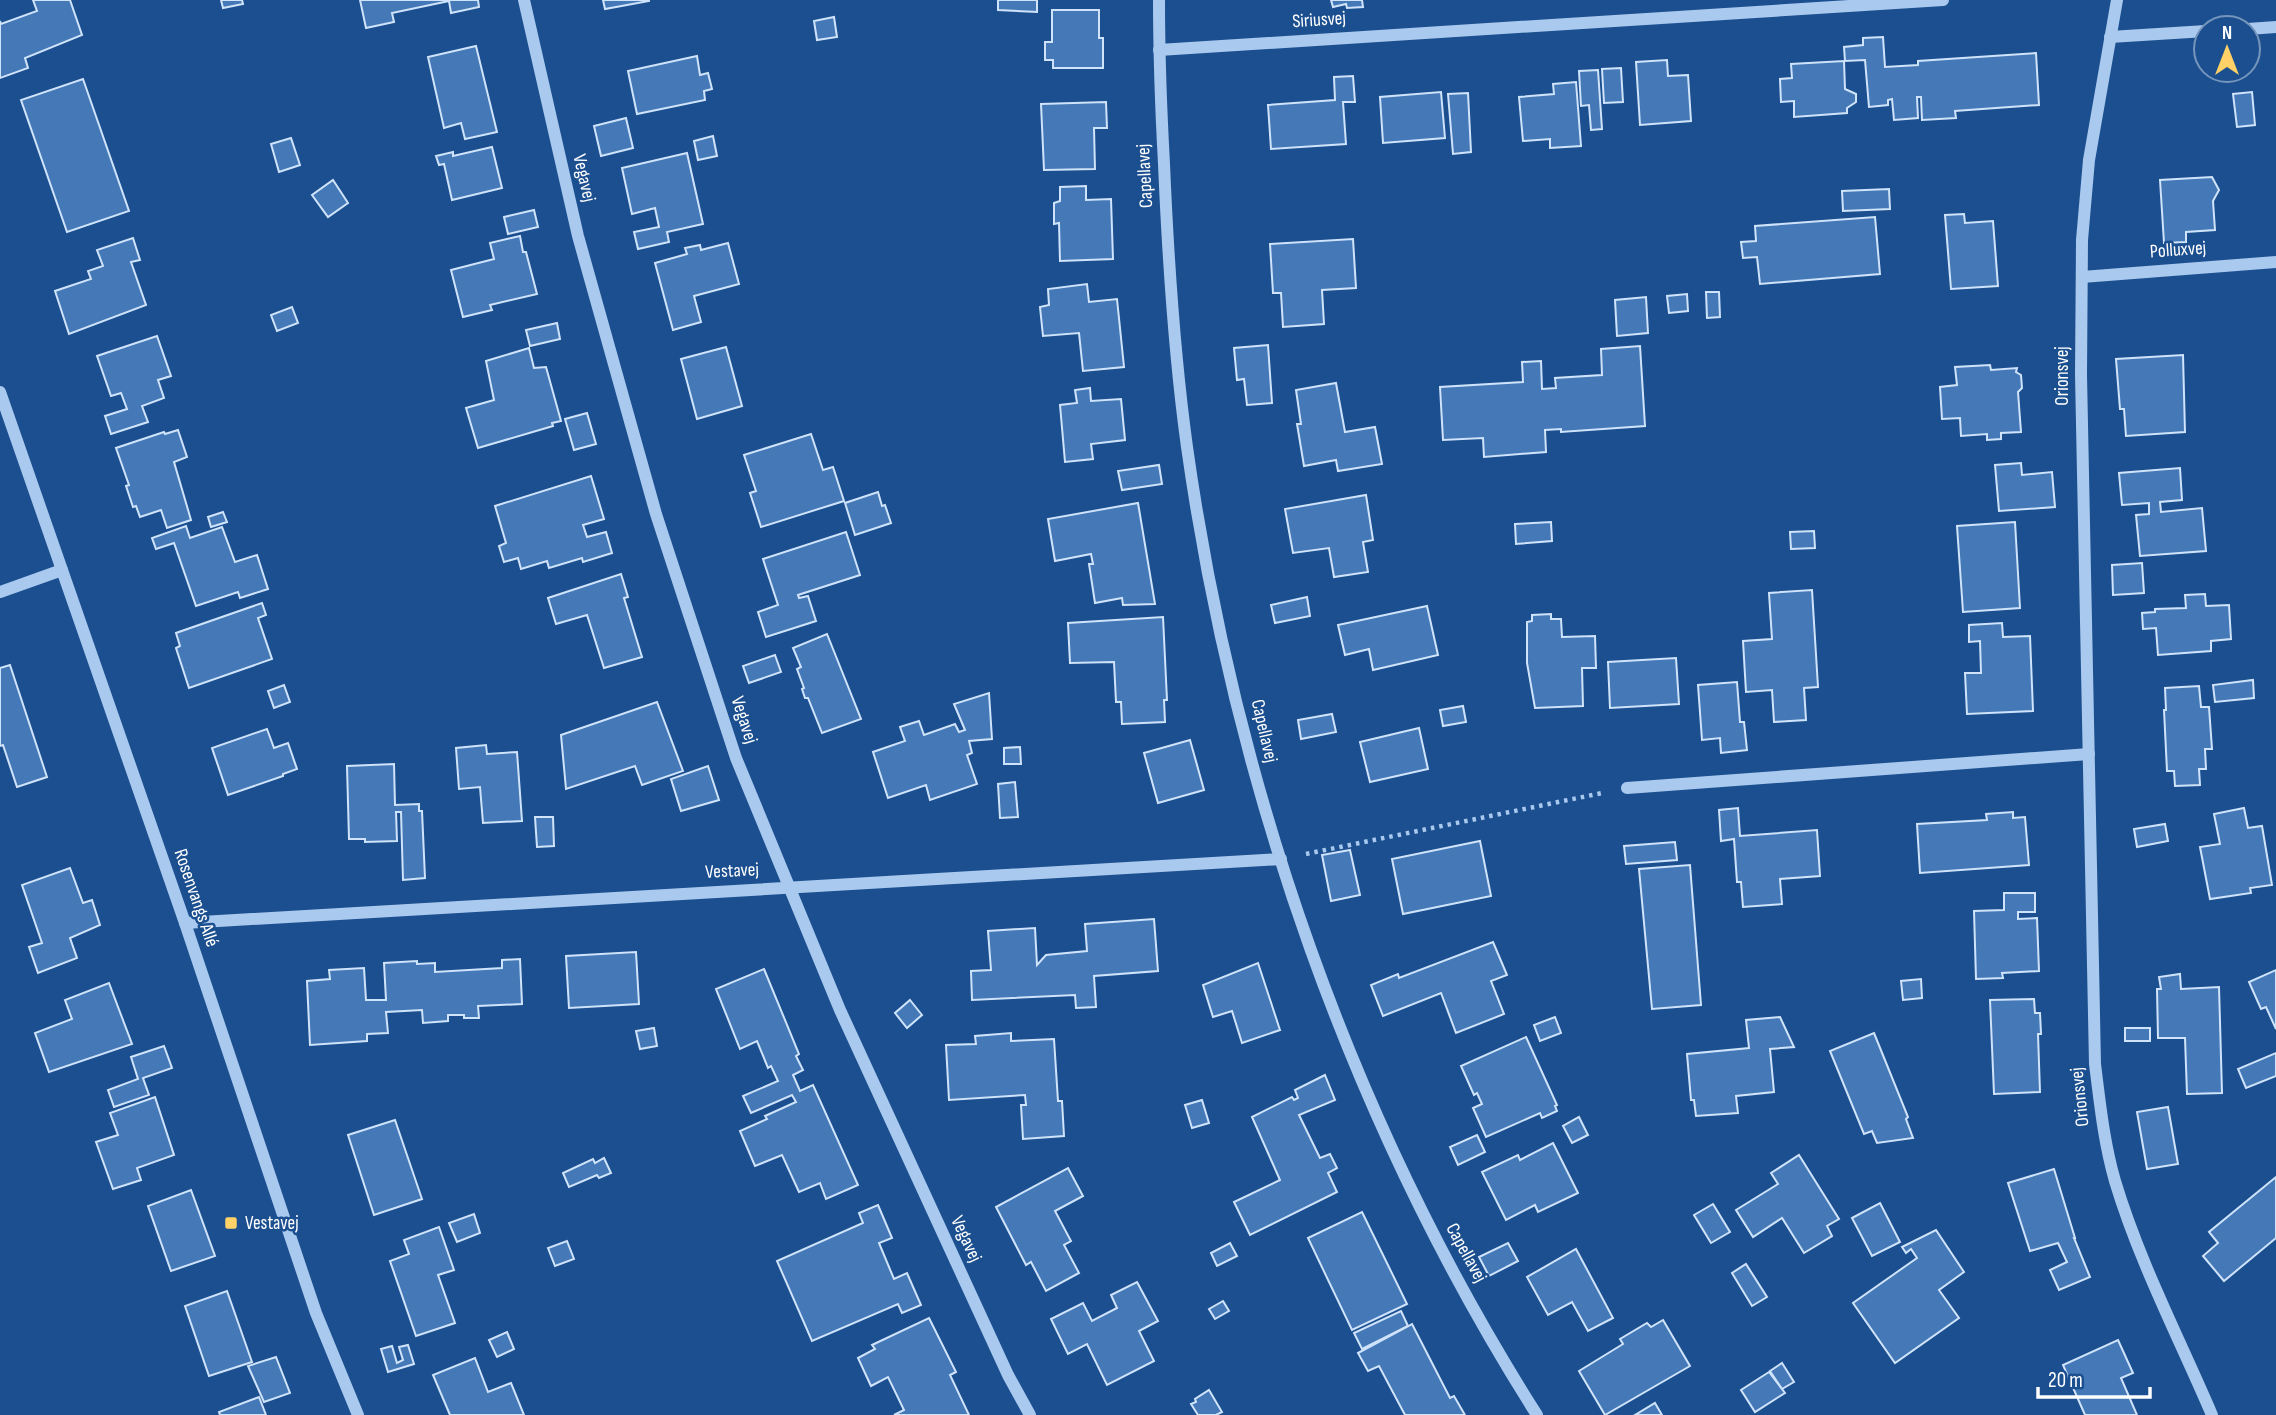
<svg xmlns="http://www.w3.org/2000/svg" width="2276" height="1415" font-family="'Sofia Sans Condensed',sans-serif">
<rect width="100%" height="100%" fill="#1b4f8f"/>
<!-- building -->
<g fill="#4478b7" stroke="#cfe3fa" stroke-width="2">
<path d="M33 0H70L82 35 25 58 28 68 0 78V21L1 24 37 11Z"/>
<path d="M221 0H242L243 4 223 8Z"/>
<path d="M360 0H478L479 7 451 13 449 1 392 13 394 22 366 28Z"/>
<path d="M603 0H649V1L605 9Z"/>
<path d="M998 0H1037V12L998 10Z"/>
<path d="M1331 0H1362L1363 7 1347 8 1346 4 1333 7Z"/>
<path d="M1052 10H1099V38H1103V68H1053V60H1045V42H1052Z"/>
<path d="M834 17 837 37 817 40 814 21Z"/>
<path d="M1883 37 1885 67 1918 65V61L2036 53 2039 105 1955 111 1956 118 1922 120 1921 97H1917L1918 118 1894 120 1892 99 1888 100V105L1869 107 1865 60 1845 61 1844 47 1863 45V38Z"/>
<path d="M476 46 497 132 465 139 461 123 444 128 428 57Z"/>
<path d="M697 56 700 75 708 73 712 89 704 91 705 100 637 114 628 71Z"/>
<path d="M1667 60 1668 76 1688 75 1691 121 1640 125 1636 62Z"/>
<path d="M1844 61 1845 89 1856 94V102L1847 108V113L1794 117V101L1781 102 1780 79 1792 78 1791 64Z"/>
<path d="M1621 68 1623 102 1604 103 1602 69Z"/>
<path d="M1598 70 1602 129 1591 130 1589 105 1581 106 1579 71Z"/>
<path d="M1353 76 1355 102H1343L1346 144 1271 149 1268 105 1335 100 1334 77Z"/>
<path d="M83 79 129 211 67 232 21 100Z"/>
<path d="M1576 82 1581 146 1550 148V139L1523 141 1519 97 1554 94 1553 84Z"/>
<path d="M1441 92 1445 138 1383 143 1380 97Z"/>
<path d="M2252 92 2255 125 2237 127 2233 94Z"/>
<path d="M1468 93 1471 152 1453 154 1448 94Z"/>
<path d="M1106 102 1107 128H1094L1095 169 1044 170 1041 104Z"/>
<path d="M626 118 633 148 601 156 594 126Z"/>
<path d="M713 136 717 156 698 160 694 141Z"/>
<path d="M291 138 300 165 279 172 271 144Z"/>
<path d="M492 147 502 188 452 200 444 164 439 165 436 156 453 152V156Z"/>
<path d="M687 153 703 224 667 232 669 242 638 249 634 232 659 227 655 208 632 214 622 168Z"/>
<path d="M2212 177 2219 190 2213 201 2215 230 2186 232V242L2164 243 2160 180Z"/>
<path d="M333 180 348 203 328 217 312 195Z"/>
<path d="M1086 186V200L1111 199 1113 259 1060 261 1059 223 1054 224V203L1060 201V187Z"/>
<path d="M1889 189 1890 209 1843 211 1842 191Z"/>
<path d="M534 210 538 227 508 234 504 217Z"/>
<path d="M1964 214 1965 223 1993 221 1998 286 1951 289 1945 215Z"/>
<path d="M1875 217 1880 274 1760 284 1757 257 1743 258 1741 242 1756 241 1755 226Z"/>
<path d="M520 236 523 252H526L537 294 490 305 492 310 463 317 451 270 494 259 490 243Z"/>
<path d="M133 238 140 260 131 262 146 305 69 334 55 291 91 279 88 271 103 266 97 250Z"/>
<path d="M1353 239 1356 288 1322 290 1324 324 1283 327 1281 293H1273L1270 244Z"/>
<path d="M728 243 739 284 694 296 701 322 673 330 655 263 687 254 685 248 700 245 701 250Z"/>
<path d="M1087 284 1089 302 1117 299 1124 367 1083 371 1079 333 1043 336 1040 307 1049 305 1048 289Z"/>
<path d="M1706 292H1719L1720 317 1707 318Z"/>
<path d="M1687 294 1688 311 1669 313 1667 296Z"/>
<path d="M1646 297 1648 333 1617 336 1615 300Z"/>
<path d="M292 307 298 323 277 331 271 315Z"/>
<path d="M557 323 560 339 530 346 526 330Z"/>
<path d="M157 336 171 376 158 380 164 398 142 406 148 422 111 434 105 416 127 409 121 393 111 396 97 356Z"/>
<path d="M1268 345 1272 403 1247 405 1244 379 1237 380 1234 348Z"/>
<path d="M1640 346 1645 426 1561 432V429L1545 430 1546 452 1484 457 1483 438 1443 440 1440 387 1523 382 1522 362 1541 361 1542 389 1556 388 1555 378 1602 375 1601 349Z"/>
<path d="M726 347 742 406 697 419 681 359Z"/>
<path d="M529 348 534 368 546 367 561 421 552 423 553 426 478 448 466 408 494 400 486 361Z"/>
<path d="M2183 355 2185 432 2126 436 2124 409H2120L2116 359Z"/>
<path d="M1990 365 1991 370 2017 368 2016 372 2021 375 2022 388 2018 392 2021 432 2001 433V439L1987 440V434L1961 436 1960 418 1942 419 1940 387 1957 385 1955 367Z"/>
<path d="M1336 383 1345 432 1375 427 1382 464 1338 471 1336 460 1304 466 1297 424H1301L1296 390Z"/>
<path d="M1090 388 1091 401 1121 399 1125 440 1091 444 1093 459 1065 462 1060 405 1077 403 1075 390Z"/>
<path d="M587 413 596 444 574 450 565 419Z"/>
<path d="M178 430 187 457 174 462 191 520 167 528 161 510 140 517 136 506 133 507 126 486 129 485 116 448 164 432 165 434Z"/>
<path d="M811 434 823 470 833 467 844 501 761 527 750 493 756 491 744 455Z"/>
<path d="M2021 463 2022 475 2052 472 2055 507 1999 511 1995 465Z"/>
<path d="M1159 465 1162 484 1122 490 1118 471Z"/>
<path d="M2180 468 2182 500 2160 502 2161 512 2202 508 2206 551 2140 556 2136 515 2149 514V503L2122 505 2119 473Z"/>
<path d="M591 476 604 519 583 525 587 537 606 532 612 553 583 562 582 558 549 568 547 561 521 569 518 558 504 562 499 546 506 543 495 506Z"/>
<path d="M878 492 882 506 885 505 891 523 855 535 845 503Z"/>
<path d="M1366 495 1373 540 1363 542 1368 572 1334 577 1329 548 1293 553 1285 509Z"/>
<path d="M1138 503 1155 604 1123 605 1122 598 1095 603 1089 564H1093L1091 554 1055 561 1048 519Z"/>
<path d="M223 512 227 522 211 527 208 517Z"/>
<path d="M1551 522 1552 541 1516 544 1515 524Z"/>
<path d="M2015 522 2020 608 1963 612 1957 526Z"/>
<path d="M186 526 190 538 222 527 235 562 257 555 268 589 240 598 238 592 196 606 174 543 156 549 152 538Z"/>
<path d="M1814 531 1815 548 1791 549 1790 532Z"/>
<path d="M846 532 860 575 798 595 799 598 808 596 816 621 766 637 758 612 778 605 763 559Z"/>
<path d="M2142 563 2144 593 2113 595 2112 565Z"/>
<path d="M621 574 628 597 624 598 642 657 604 668 587 615 556 624 548 598Z"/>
<path d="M1812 590 1818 687 1804 688 1806 720 1774 722 1772 690 1746 692 1743 641 1772 639 1769 593Z"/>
<path d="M2205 594 2206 606 2229 605 2231 639 2211 641V651L2158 655 2156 628 2143 629 2142 613 2155 612V609L2186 608 2185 595Z"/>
<path d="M1307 597 1310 616 1275 623 1271 605Z"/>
<path d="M262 603 266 615 258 618 272 659 189 688 176 648 180 646 176 633Z"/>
<path d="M1427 606 1438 655 1373 670 1369 649 1345 655 1338 625Z"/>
<path d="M1551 614V619H1561L1562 637 1595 636 1596 668H1582L1583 706 1535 708 1527 663V622L1532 621V615Z"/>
<path d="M1163 617 1167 700H1164L1165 722 1122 724 1121 702H1116L1114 662 1070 663 1068 623Z"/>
<path d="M2002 623 2003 637 2030 636 2033 711 1967 714 1965 673H1981L1980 641 1969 642V625Z"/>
<path d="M827 634 861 719 822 733 808 698H805L802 689 804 688 797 669 801 667 793 648Z"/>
<path d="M775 655 781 672 749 683 743 666Z"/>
<path d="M1676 658 1679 704 1610 708 1608 662Z"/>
<path d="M10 665 47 777 17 787 3 745 0 746V668Z"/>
<path d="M2253 680 2254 698 2215 702 2213 685Z"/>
<path d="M1737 682 1740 722H1744L1747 750 1721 753 1720 738 1702 740 1698 685Z"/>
<path d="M284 685 290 702 274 708 268 691Z"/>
<path d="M2199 686 2201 707H2209L2212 749H2205L2206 769H2199L2200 785 2175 786 2174 771H2167L2164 710H2166L2165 688Z"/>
<path d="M989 693 992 739 969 741 972 753 967 755 977 784 930 800 926 785 888 798 873 752 905 741 900 727 919 721 924 735 955 724 959 732 965 730 954 704Z"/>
<path d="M657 702 683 771 642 785 635 766 566 789 561 735Z"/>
<path d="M1463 706 1466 722 1443 726 1440 710Z"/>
<path d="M1332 714 1336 732 1301 739 1298 720Z"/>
<path d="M1419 728 1428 769 1370 782 1360 742Z"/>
<path d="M267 729 274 748 288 743 297 769 283 774V776L228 795 212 748Z"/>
<path d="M1190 740 1204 790 1158 803 1144 753Z"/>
<path d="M486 745 487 754 517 752 522 821 483 823 480 787 459 789 456 748Z"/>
<path d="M1020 747 1021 764H1004V748Z"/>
<path d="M394 764 395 805 419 804V811H422L425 878 403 880 401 812H396L397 841 365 842V839H349L347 766Z"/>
<path d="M708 766 719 800 681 811 671 779Z"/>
<path d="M1015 782 1018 817 1000 818 998 784Z"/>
<path d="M1738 808 1740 836 1817 830 1820 876 1780 879 1782 904 1743 907 1741 882H1737L1734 839 1721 841 1719 810Z"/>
<path d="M2244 808 2248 828 2262 826 2272 885 2250 888 2251 893 2210 899 2200 847 2220 844 2214 814Z"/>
<path d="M2013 812V818L2025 817 2029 865 1920 873 1917 824 1987 820 1986 814Z"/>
<path d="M535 817H553L554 846 537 847Z"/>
<path d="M2165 824 2168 841 2137 847 2134 829Z"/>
<path d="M1480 841 1491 896 1403 914 1392 859Z"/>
<path d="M1675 842 1677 860 1626 864 1624 846Z"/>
<path d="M1350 850 1360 895 1331 901 1322 855Z"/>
<path d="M1690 865 1701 1005 1652 1009 1639 869Z"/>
<path d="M70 868 83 903 92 900 100 925 70 938 77 958 38 973 29 947 42 943 22 885Z"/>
<path d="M2004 893H2035V912H2018V919L2037 918 2039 971 2002 973 2003 978 1976 979 1974 911 2004 910Z"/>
<path d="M1154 919 1158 971 1094 976 1096 1007 1076 1008 1075 995 972 1000 971 971 991 970 988 931 1035 928 1037 965 1046 955 1087 951 1085 924Z"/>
<path d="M1493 942 1507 975 1491 981 1504 1014 1456 1033 1441 993 1383 1016 1371 985 1398 974 1399 978Z"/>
<path d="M636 952 639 1004 569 1008 566 956Z"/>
<path d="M520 959 522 1004 478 1006 479 1018H464V1015H448V1021L423 1023 422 1010 386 1012 388 1033 367 1034V1041L310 1045 307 981 330 979 329 970 364 968 366 1000H386L384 963 417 961V964L435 963V972L502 968V960Z"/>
<path d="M1258 963 1280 1030 1242 1043 1232 1011 1213 1017 1203 985Z"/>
<path d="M764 969 799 1054 796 1056 803 1070 793 1075 800 1091 813 1085 858 1185 826 1199 820 1183 799 1192 782 1155 755 1166 740 1131 767 1119 765 1116 796 1102 792 1095 751 1113 743 1096 778 1081 771 1066 768 1068 757 1041 740 1049 716 989Z"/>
<path d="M2276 970V1029L2266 1007 2261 1009 2249 982Z"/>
<path d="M2180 974 2181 989 2219 987 2222 1093 2187 1094 2185 1038H2158L2157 989H2161L2159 977Z"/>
<path d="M1921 979 1922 998 1903 1000 1901 981Z"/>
<path d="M109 983 132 1044 49 1072 35 1033 72 1019 65 1000Z"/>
<path d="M2034 999 2035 1013H2040L2041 1034H2038L2040 1092 1994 1094 1990 1000Z"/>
<path d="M910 1000 922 1015 907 1028 895 1013Z"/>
<path d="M1555 1017 1561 1033 1540 1041 1534 1025Z"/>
<path d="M1780 1017 1794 1047 1770 1049 1774 1092 1736 1096 1738 1113 1696 1116 1694 1100H1691L1687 1054 1749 1048 1746 1020Z"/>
<path d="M654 1028 657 1046 640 1049 636 1031Z"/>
<rect x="2125" y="1028" width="25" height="13"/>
<path d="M1011 1033V1041L1054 1039 1058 1101H1062L1064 1136 1023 1139 1021 1105H1026L1025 1095 949 1100 946 1045 976 1044 975 1036Z"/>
<path d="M1874 1033 1908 1117 1906 1119 1913 1138 1877 1143 1872 1131 1864 1134 1830 1051Z"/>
<path d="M1526 1037 1557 1105 1555 1106 1557 1111 1542 1118 1540 1113 1486 1137 1473 1108 1482 1104 1477 1093 1474 1095 1461 1066Z"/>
<path d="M164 1046 172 1068 143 1078 149 1095 114 1107 108 1090 138 1079 131 1057Z"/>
<path d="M2276 1053V1076L2246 1088 2238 1069Z"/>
<path d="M1325 1075 1335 1100 1299 1115 1320 1158 1330 1154 1337 1168 1328 1173 1337 1192 1250 1235 1234 1202 1280 1180 1252 1117 1292 1097 1294 1100 1298 1098 1295 1090Z"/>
<path d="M155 1097 174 1155 137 1168 141 1180 113 1189 96 1142 118 1135 110 1113Z"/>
<path d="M1202 1100 1209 1123 1192 1128 1185 1105Z"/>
<path d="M2168 1107 2178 1164 2147 1169 2137 1112Z"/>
<path d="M1579 1117 1588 1135 1572 1143 1563 1126Z"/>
<path d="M395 1120 422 1199 374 1215 348 1135Z"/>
<path d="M1477 1135 1485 1152 1458 1165 1450 1147Z"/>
<path d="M1553 1143 1578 1193 1538 1212 1535 1205 1506 1220 1482 1172 1518 1155 1520 1160Z"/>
<path d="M1799 1155 1839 1219 1827 1226 1832 1236 1804 1253 1782 1218 1753 1237 1736 1210 1778 1184 1771 1173Z"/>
<path d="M604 1158 611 1173 599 1178 597 1175 569 1187 563 1173 593 1159 595 1163Z"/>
<path d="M1068 1168 1083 1196 1055 1211 1071 1241 1064 1245 1079 1273 1046 1291 1031 1262 1026 1265 996 1207Z"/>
<path d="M2054 1169 2075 1238H2074L2090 1277 2059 1290 2050 1270 2067 1262 2058 1243 2030 1251 2008 1183Z"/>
<path d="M2276 1177V1238L2224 1281 2203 1256 2218 1243 2209 1232Z"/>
<path d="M191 1190 215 1256 171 1271 148 1206Z"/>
<path d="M1880 1203 1900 1242 1872 1256 1852 1218Z"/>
<path d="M1713 1204 1730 1232 1711 1243 1694 1215Z"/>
<path d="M878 1205 892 1238 879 1243 894 1279 907 1273 921 1305 902 1313 898 1304 812 1341 777 1261 863 1223 859 1213Z"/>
<path d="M1362 1212 1407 1304 1352 1330 1308 1238Z"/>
<path d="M474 1214 480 1233 457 1242 449 1223Z"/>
<path d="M439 1227 454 1270 438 1275 455 1323 416 1336 390 1261 409 1254 404 1240Z"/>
<path d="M1936 1230 1964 1272 1939 1290 1959 1318 1895 1363 1853 1303 1917 1258 1911 1249 1906 1253 1902 1247Z"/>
<path d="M567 1241 574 1259 555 1266 548 1248Z"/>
<path d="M1230 1243 1237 1256 1217 1266 1211 1253Z"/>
<path d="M1508 1243 1518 1261 1489 1276 1479 1257Z"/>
<path d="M1576 1249 1613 1318 1588 1331 1572 1302 1548 1315 1527 1277Z"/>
<path d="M1746 1264 1767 1297 1752 1306 1732 1273Z"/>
<path d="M1137 1282 1158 1321 1139 1331 1154 1361 1107 1385 1087 1344 1068 1354 1051 1319 1083 1303 1092 1321 1117 1308 1111 1295Z"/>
<path d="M227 1291 252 1362 209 1376 185 1306Z"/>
<path d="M1223 1301 1229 1311 1215 1319 1209 1309Z"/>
<path d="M1401 1311 1408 1326 1362 1349 1354 1333Z"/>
<path d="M929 1318 956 1372 950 1375 969 1415H894L904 1410 888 1377 871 1386 858 1358 875 1349 872 1345Z"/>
<path d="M1663 1320 1690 1366 1605 1415 1579 1371 1623 1344 1620 1339 1647 1323 1651 1327Z"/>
<path d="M1412 1324 1450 1398 1454 1396 1465 1415H1405L1379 1366 1368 1371 1358 1353Z"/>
<path d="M507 1332 514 1349 497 1357 489 1340Z"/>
<path d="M2118 1340 2133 1373 2121 1378 2137 1415H2085L2063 1365Z"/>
<path d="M408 1345 414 1364 388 1372 381 1349 392 1346 397 1363 403 1360 399 1347Z"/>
<path d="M276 1357 290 1393 264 1402 248 1366Z"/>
<path d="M475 1358 488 1392 511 1383 524 1415H450L433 1375Z"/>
<path d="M1782 1363 1794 1382 1782 1389 1770 1371Z"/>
<path d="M1769 1372 1785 1393 1755 1412 1741 1390Z"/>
<path d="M1209 1390 1222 1412 1216 1415H1198L1191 1404 1196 1402 1195 1399Z"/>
<path d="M259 1397 266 1415H220L219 1412Z"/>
<path d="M1655 1403 1662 1415H1635Z"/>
</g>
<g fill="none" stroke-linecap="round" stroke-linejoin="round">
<!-- path -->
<path stroke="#a9c9ee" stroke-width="4.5" stroke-dasharray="3.5 5" stroke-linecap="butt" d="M1306 854 1602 793"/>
<!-- minor -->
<g stroke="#a9c9ee" stroke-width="12">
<path d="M524 0 578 236 656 514 736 758 840 1010 1008 1375 1030 1415"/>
<path d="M1159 0C1159 55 1161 109 1164 164 1168 258 1174 353 1187 447 1235 787 1352 1124 1537 1415"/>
<path d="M2117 0 2089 160 2082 240 2081 375 2095 1064C2100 1104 2104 1143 2115 1181 2139 1261 2179 1338 2212 1415"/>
<path d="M2248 29 2276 27"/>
<path d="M2110 37 2206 31"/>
<path d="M1159 50 1943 0"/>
<path d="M2082 277 2276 262"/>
<path d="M0 392 185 923 316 1313 358 1415"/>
<path d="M0 592 62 570"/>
<path d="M1627 788 2089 754"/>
<path d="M185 923 1281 859"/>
</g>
</g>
<!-- markers -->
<rect fill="#ffd166" stroke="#1b4f8f" stroke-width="2.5" x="224" y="1216" width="14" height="14" rx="3.5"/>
<g text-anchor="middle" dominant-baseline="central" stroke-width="5" stroke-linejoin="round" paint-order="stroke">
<!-- street labels -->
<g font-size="19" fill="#fff" stroke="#1b4f8f">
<text transform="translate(1319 20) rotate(-4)">Siriusvej</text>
<text transform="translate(1145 176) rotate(-93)">Capellavej</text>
<text transform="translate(584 178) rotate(77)">Vegavej</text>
<text transform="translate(2178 250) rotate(-4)">Polluxvej</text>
<text transform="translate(2062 376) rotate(-90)">Orionsvej</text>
<text transform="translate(744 720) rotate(72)">Vegavej</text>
<text transform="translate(1264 731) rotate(77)">Capellavej</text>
<text transform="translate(732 871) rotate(-3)">Vestavej</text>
<text transform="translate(196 898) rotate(71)">Rosenvangs Allé</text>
<text transform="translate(2080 1097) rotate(-96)">Orionsvej</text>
<text transform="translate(966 1239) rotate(65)">Vegavej</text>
<text transform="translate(1466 1253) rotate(61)">Capellavej</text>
</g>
<!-- poi labels -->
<g font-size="19" fill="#fff" stroke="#1b4f8f" text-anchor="start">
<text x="245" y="1223">Vestavej</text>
</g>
</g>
<!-- north arrow -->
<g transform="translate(2227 49)"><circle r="33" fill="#1b4f8f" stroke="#7695bc" stroke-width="2"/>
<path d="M0-5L12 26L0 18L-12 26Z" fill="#ffd166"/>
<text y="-10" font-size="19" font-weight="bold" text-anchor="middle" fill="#ffffff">N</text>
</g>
<!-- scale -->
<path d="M2038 1387v10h112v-10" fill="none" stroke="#ffffff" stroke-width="3.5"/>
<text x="2048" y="1387" font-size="21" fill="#ffffff" stroke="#1b4f8f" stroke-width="5" paint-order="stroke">20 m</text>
</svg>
